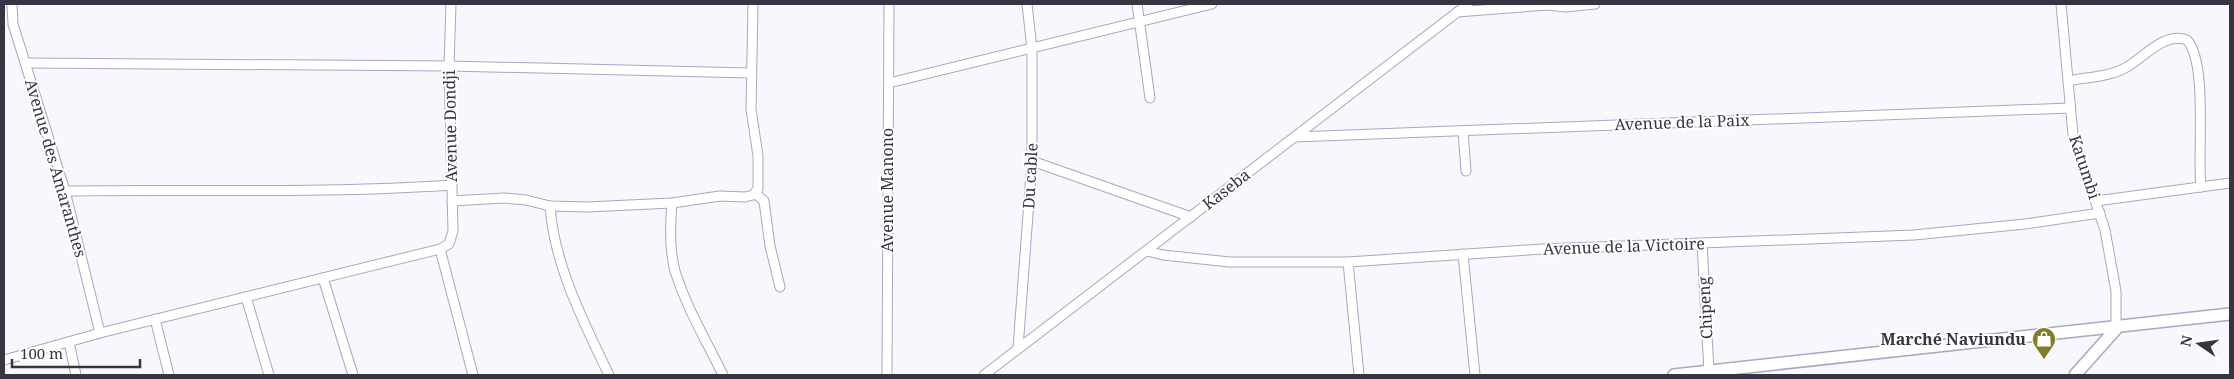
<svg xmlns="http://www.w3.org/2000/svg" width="2234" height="379" font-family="'Noto Serif',serif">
<rect width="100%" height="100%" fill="#f7f7fe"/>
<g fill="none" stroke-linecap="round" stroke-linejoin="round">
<!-- minor casing -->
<g stroke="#a8a7c6" stroke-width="11">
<g id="minor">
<path d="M12 4 13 24 65 191 100 333"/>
<path d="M1137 4 1150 98"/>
<path d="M2061 4 2073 135 2105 230 2116 291V329"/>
<path d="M1457 12 1547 5 1566 7 1595 4"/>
<path d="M26 63 449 66 751 73"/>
<path d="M2068 81C2086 77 2109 77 2125 68 2144 58 2164 31 2187 40 2208 63 2197 153 2201 187"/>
<path d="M889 83 1212 4"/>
<path d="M1463 131 1466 171"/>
<path d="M1295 137 2070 108"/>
<path d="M1032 161 1191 217"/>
<path d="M65 191C194 189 323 194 452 185"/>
<path d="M756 194 764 201 770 246 780 287"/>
<path d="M452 201 504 198 526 200 550 206 587 207 672 203 720 196 745 197 753 195 758 189V156L751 109 753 4"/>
<path d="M2096 201 2230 183"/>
<path d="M672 203C670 225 669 249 675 271 686 307 707 342 723 375"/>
<path d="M550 206C554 265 584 323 609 375"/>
<path d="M1702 244 1709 371"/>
<path d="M440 249 473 375"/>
<path d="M1147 251 1163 255 1230 262H1348L1543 249 1914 235 2025 224 2100 213"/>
<path d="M1463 254 1475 375"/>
<path d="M1348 262 1359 375"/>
<path d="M323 278 353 375"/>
<path d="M246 297 269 375"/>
<path d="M155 319 169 375"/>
<path d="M69 342 76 375"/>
<path d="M1018 348 1032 161V49L1027 4"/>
<path d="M4 360 100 333 440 249 449 244 453 231 449 66 451 4"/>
<path d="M887 375 889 4"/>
<path d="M984 375 1468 4"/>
</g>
</g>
<!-- tertiary casing -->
<g stroke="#a8a7c6" stroke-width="14">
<g id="tertiary">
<path d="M1674 375 2230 314"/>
<path d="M2075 375 2116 329"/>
</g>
</g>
<!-- minor -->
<use href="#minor" stroke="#fff" stroke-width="9"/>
<!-- tertiary -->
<use href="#tertiary" stroke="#fff" stroke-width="11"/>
</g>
<!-- icons -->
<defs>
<g id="shop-pin" transform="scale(1.25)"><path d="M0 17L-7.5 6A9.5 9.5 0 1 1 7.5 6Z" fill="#7f7f28" stroke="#fff"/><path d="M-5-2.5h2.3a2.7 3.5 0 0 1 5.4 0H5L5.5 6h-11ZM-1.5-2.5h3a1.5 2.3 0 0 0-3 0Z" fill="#fff"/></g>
</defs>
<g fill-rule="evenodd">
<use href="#shop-pin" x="2044" y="339"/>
</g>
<g text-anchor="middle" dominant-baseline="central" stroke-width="4" stroke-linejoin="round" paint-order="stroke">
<!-- street labels -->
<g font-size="16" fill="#363643" stroke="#fff">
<text transform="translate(1682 122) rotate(-2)">Avenue de la Paix</text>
<text transform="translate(450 126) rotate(-91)">Avenue Dondji</text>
<text transform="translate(2085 167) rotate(72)">Katumbi</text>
<text transform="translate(56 168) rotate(74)">Avenue des Amaranthes</text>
<text transform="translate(1030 176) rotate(-87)">Du cable</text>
<text transform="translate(1226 189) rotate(-38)">Kaseba</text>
<text transform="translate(887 190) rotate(-90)">Avenue Manono</text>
<text transform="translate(1624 246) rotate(-2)">Avenue de la Victoire</text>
<text transform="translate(1705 308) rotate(-93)">Chipeng</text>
</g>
<!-- poi labels -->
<g font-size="16" font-weight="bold" fill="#363643" stroke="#fff" text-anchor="end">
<text x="2026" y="339">Marché Naviundu</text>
</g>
</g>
<!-- border -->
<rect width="2234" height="379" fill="none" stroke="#363643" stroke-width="10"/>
<!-- north arrow -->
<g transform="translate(2199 344) rotate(283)" stroke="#ffffff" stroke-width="4" paint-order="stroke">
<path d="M0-4L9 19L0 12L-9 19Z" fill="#363643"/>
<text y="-8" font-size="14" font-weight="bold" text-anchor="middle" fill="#363643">N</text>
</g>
<!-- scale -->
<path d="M12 359v8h128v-8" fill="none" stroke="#363643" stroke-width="2.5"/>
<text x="20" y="359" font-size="15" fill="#363643" stroke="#ffffff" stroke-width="4" paint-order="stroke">100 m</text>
</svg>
